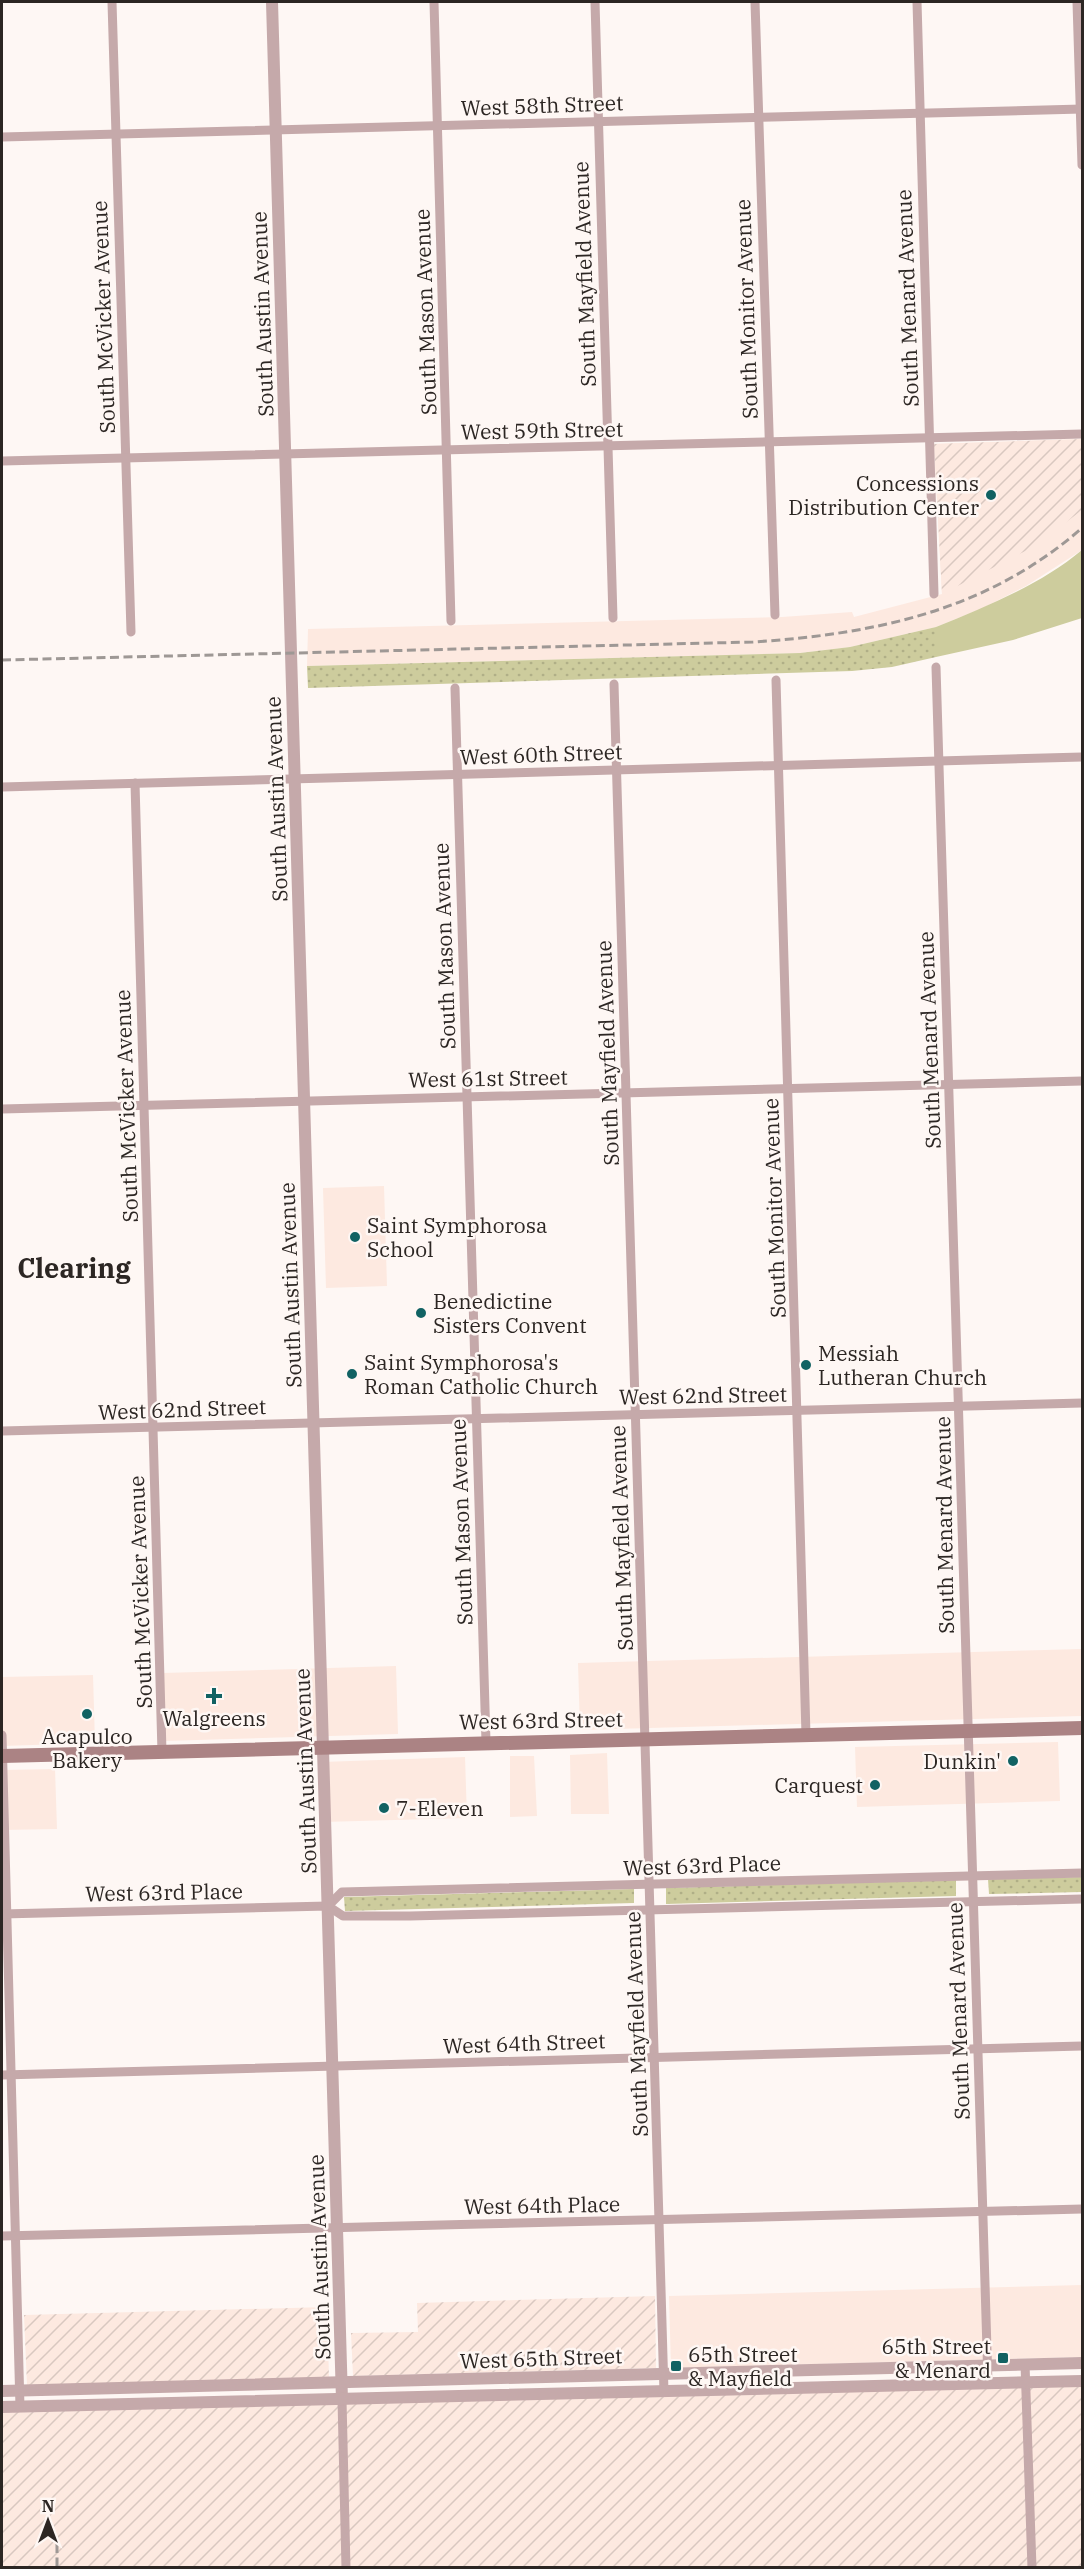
<svg xmlns="http://www.w3.org/2000/svg" width="1084" height="2569" font-family="'IBM Plex Serif',serif">
<defs>
<pattern id="industrial-furrows" width="10" height="10" patternUnits="userSpaceOnUse" patternTransform="scale(1.5)"><rect width="10" height="10" fill="#fde9e0"/><path d="M-1 1l2-2M0 10L10 0M9 11l2-2" fill="none" stroke="#d9c8c0"/></pattern>
<pattern id="grass-dots" width="8" height="8" patternUnits="userSpaceOnUse" patternTransform="scale(1.5)"><rect width="8" height="8" fill="#cdcc9d"/><path d="M2 2h.1M6 6h.1" fill="none" stroke="#b0af87" stroke-width="1.8" stroke-linecap="round"/></pattern>
</defs>
<rect width="100%" height="100%" fill="#fef7f4"/>
<!-- built -->
<g fill="#fde9e0">
<path d="M1082 439V550L1026 586 983 608 936 627 850 647 800 653 307 666 308 629 782 617 852 612 854 617 942 594 934 444Z"/>
<path d="M384 1186 387 1286 326 1288 323 1188Z"/>
<path d="M1082 1649V1716L580 1730 578 1663Z"/>
<path d="M396 1666 398 1734 164 1741 163 1673Z"/>
<path d="M93 1675 95 1743 2 1746V1677Z"/>
<path d="M1058 1742 1060 1801 857 1807 855 1747Z"/>
<path d="M607 1753 609 1814H571L570 1755Z"/>
<path d="M510 1756H534L537 1816 510 1817Z"/>
<path d="M465 1757 467 1818 323 1822 322 1762Z"/>
<path d="M55 1769 57 1829 2 1830V1770Z"/>
<path d="M1082 2285V2357L671 2368 669 2296Z"/>
</g>
<!-- industrial -->
<g fill="url(#industrial-furrows)">
<path d="M1082 439V510L1035 546 942 594 934 444Z"/>
<path d="M655 2296 656 2368 353 2376 351 2333 418 2332 417 2303Z"/>
<path d="M327 2307 329 2378 27 2385 24 2315Z"/>
<path d="M1082 2379V2567H2V2411Z"/>
</g>
<!-- grass -->
<g fill="url(#grass-dots)">
<path d="M936 627V657L892 667 852 671 308 688 307 666 800 653 850 647Z"/>
<path d="M1082 1877V1892L989 1894 988 1879Z"/>
<path d="M956 1880V1896L666 1904V1888Z"/>
<path d="M634 1889V1903L345 1911 344 1897Z"/>
</g>
<!-- park -->
<path fill="#cdcc9d" d="M1082 550V618L1013 640 936 657V627C986 607 1040 585 1082 550Z"/>
<g fill="none" stroke-linecap="round" stroke-linejoin="round">
<!-- minor -->
<g stroke="#c5a9aa" stroke-width="9">
<path d="M112 2 131 632"/>
<path d="M434 2 451 621"/>
<path d="M595 2 613 618"/>
<path d="M755 2 775 615"/>
<path d="M917 2 934 594"/>
<path d="M1077 2 1082 165"/>
<path d="M2 137 1082 109"/>
<path d="M2 461 1082 434"/>
<path d="M936 667 988 2383"/>
<path d="M776 680 806 1735"/>
<path d="M614 684 664 2392"/>
<path d="M455 688 486 1742"/>
<path d="M135 783 162 1752"/>
<path d="M2 787 1082 757"/>
<path d="M2 1109 1082 1081"/>
<path d="M2 1431 1082 1403"/>
<path d="M2 1735 20 2407"/>
<path d="M328 1906 342 1892 1082 1873"/>
<path d="M2 1914 328 1906 343 1916H410L1082 1899"/>
<path d="M2 2075 1082 2046"/>
<path d="M2 2236 1082 2209"/>
<path d="M1025 2364 1032 2568"/>
<path d="M342 2400 346 2568"/>
</g>
<!-- tertiary -->
<g stroke="#c5a9aa" stroke-width="12">
<path d="M272 2 342 2400"/>
<path d="M2 2391 1082 2363"/>
<path d="M2 2407 1082 2381"/>
</g>
<!-- secondary -->
<path stroke="#ab8384" stroke-width="14" d="M2 1756 1082 1728"/>
<!-- rail -->
<g stroke="#9e9895" stroke-width="3" stroke-dasharray="9 4.5" stroke-linecap="butt">
<path d="M2 660 753 642C875 634 987 611 1082 528"/>
<path d="M57 2544V2568"/>
</g>
</g>
<!-- markers -->
<g fill="#116263" stroke="#fef7f4" stroke-width="2">
<circle cx="991" cy="495" r="6"/>
<circle cx="355" cy="1237" r="6"/>
<circle cx="421" cy="1313" r="6"/>
<circle cx="806" cy="1365" r="6"/>
<circle cx="352" cy="1374" r="6"/>
<path d="M211 1687h6v6h6v6h-6v6h-6v-6h-6v-6h6z"/>
<circle cx="87" cy="1714" r="6"/>
<circle cx="1013" cy="1761" r="6"/>
<circle cx="875" cy="1785" r="6"/>
<circle cx="384" cy="1808" r="6"/>
<rect x="997" y="2352" width="12" height="12" rx="3"/>
<rect x="670" y="2360" width="12" height="12" rx="3"/>
</g>
<g text-anchor="middle" dominant-baseline="central" stroke-width="5" stroke-linejoin="round" paint-order="stroke">
<!-- street labels -->
<g font-size="21" fill="#2c2623" stroke="#fef7f4">
<text transform="translate(542 105) rotate(-2)">West 58th Street</text>
<text transform="translate(584 274) rotate(-92)">South Mayfield Avenue</text>
<text transform="translate(907 298) rotate(-92)">South Menard Avenue</text>
<text transform="translate(746 309) rotate(-92)">South Monitor Avenue</text>
<text transform="translate(425 312) rotate(-92)">South Mason Avenue</text>
<text transform="translate(262 314) rotate(-92)">South Austin Avenue</text>
<text transform="translate(103 317) rotate(-92)">South McVicker Avenue</text>
<text transform="translate(542 430) rotate(-1)">West 59th Street</text>
<text transform="translate(541 754) rotate(-2)">West 60th Street</text>
<text transform="translate(276 799) rotate(-92)">South Austin Avenue</text>
<text transform="translate(444 946) rotate(-92)">South Mason Avenue</text>
<text transform="translate(929 1040) rotate(-92)">South Menard Avenue</text>
<text transform="translate(607 1053) rotate(-92)">South Mayfield Avenue</text>
<text transform="translate(488 1078) rotate(-1)">West 61st Street</text>
<text transform="translate(126 1106) rotate(-92)">South McVicker Avenue</text>
<text transform="translate(774 1208) rotate(-92)">South Monitor Avenue</text>
<text transform="translate(290 1285) rotate(-92)">South Austin Avenue</text>
<text transform="translate(703 1395) rotate(-1)">West 62nd Street</text>
<text transform="translate(182 1409) rotate(-2)">West 62nd Street</text>
<text transform="translate(461 1522) rotate(-92)">South Mason Avenue</text>
<text transform="translate(944 1525) rotate(-91)">South Menard Avenue</text>
<text transform="translate(621 1538) rotate(-92)">South Mayfield Avenue</text>
<text transform="translate(140 1592) rotate(-92)">South McVicker Avenue</text>
<text transform="translate(541 1720) rotate(-1)">West 63rd Street</text>
<text transform="translate(305 1771) rotate(-92)">South Austin Avenue</text>
<text transform="translate(702 1865) rotate(-2)">West 63rd Place</text>
<text transform="translate(164 1892) rotate(-1)">West 63rd Place</text>
<text transform="translate(958 2011) rotate(-92)">South Menard Avenue</text>
<text transform="translate(636 2024) rotate(-92)">South Mayfield Avenue</text>
<text transform="translate(524 2043) rotate(-2)">West 64th Street</text>
<text transform="translate(542 2205) rotate(-1)">West 64th Place</text>
<text transform="translate(319 2257) rotate(-92)">South Austin Avenue</text>
<text transform="translate(541 2358) rotate(-2)">West 65th Street</text>
</g>
<!-- poi labels -->
<g font-size="21" fill="#2c2623" stroke="#fef7f4" text-anchor="start">
<text x="979" y="483" text-anchor="end">Concessions<tspan x="979" dy="24">Distribution Center</tspan></text>
<text x="367" y="1225">Saint Symphorosa<tspan x="367" dy="24">School</tspan></text>
<text x="433" y="1301">Benedictine<tspan x="433" dy="24">Sisters Convent</tspan></text>
<text x="818" y="1353">Messiah<tspan x="818" dy="24">Lutheran Church</tspan></text>
<text x="364" y="1362">Saint Symphorosa's<tspan x="364" dy="24">Roman Catholic Church</tspan></text>
<text x="214" y="1718" text-anchor="middle">Walgreens</text>
<text x="87" y="1736" text-anchor="middle">Acapulco<tspan x="87" dy="24">Bakery</tspan></text>
<text x="1001" y="1761" text-anchor="end">Dunkin'</text>
<text x="863" y="1785" text-anchor="end">Carquest</text>
<text x="396" y="1808">7-Eleven</text>
<text x="991" y="2346" text-anchor="end">65th Street<tspan x="991" dy="24">&amp; Menard</tspan></text>
<text x="688" y="2354">65th Street<tspan x="688" dy="24">&amp; Mayfield</tspan></text>
</g>
<!-- district labels -->
<g font-size="27" font-weight="bold" fill="#2c2623" stroke="#fef7f4">
<text x="74" y="1267">Clearing</text>
</g>
</g>
<!-- border -->
<rect width="1084" height="2569" fill="none" stroke="#2c2623" stroke-width="6"/>
<!-- north arrow -->
<g transform="translate(48 2521)" stroke="#fef7f4" stroke-width="4.5" paint-order="stroke">
<path d="M0-4.5L10 22L0 15L-10 22Z" fill="#2c2623"/>
<text y="-9" font-size="16" font-weight="bold" text-anchor="middle" fill="#2c2623">N</text>
</g>
</svg>
